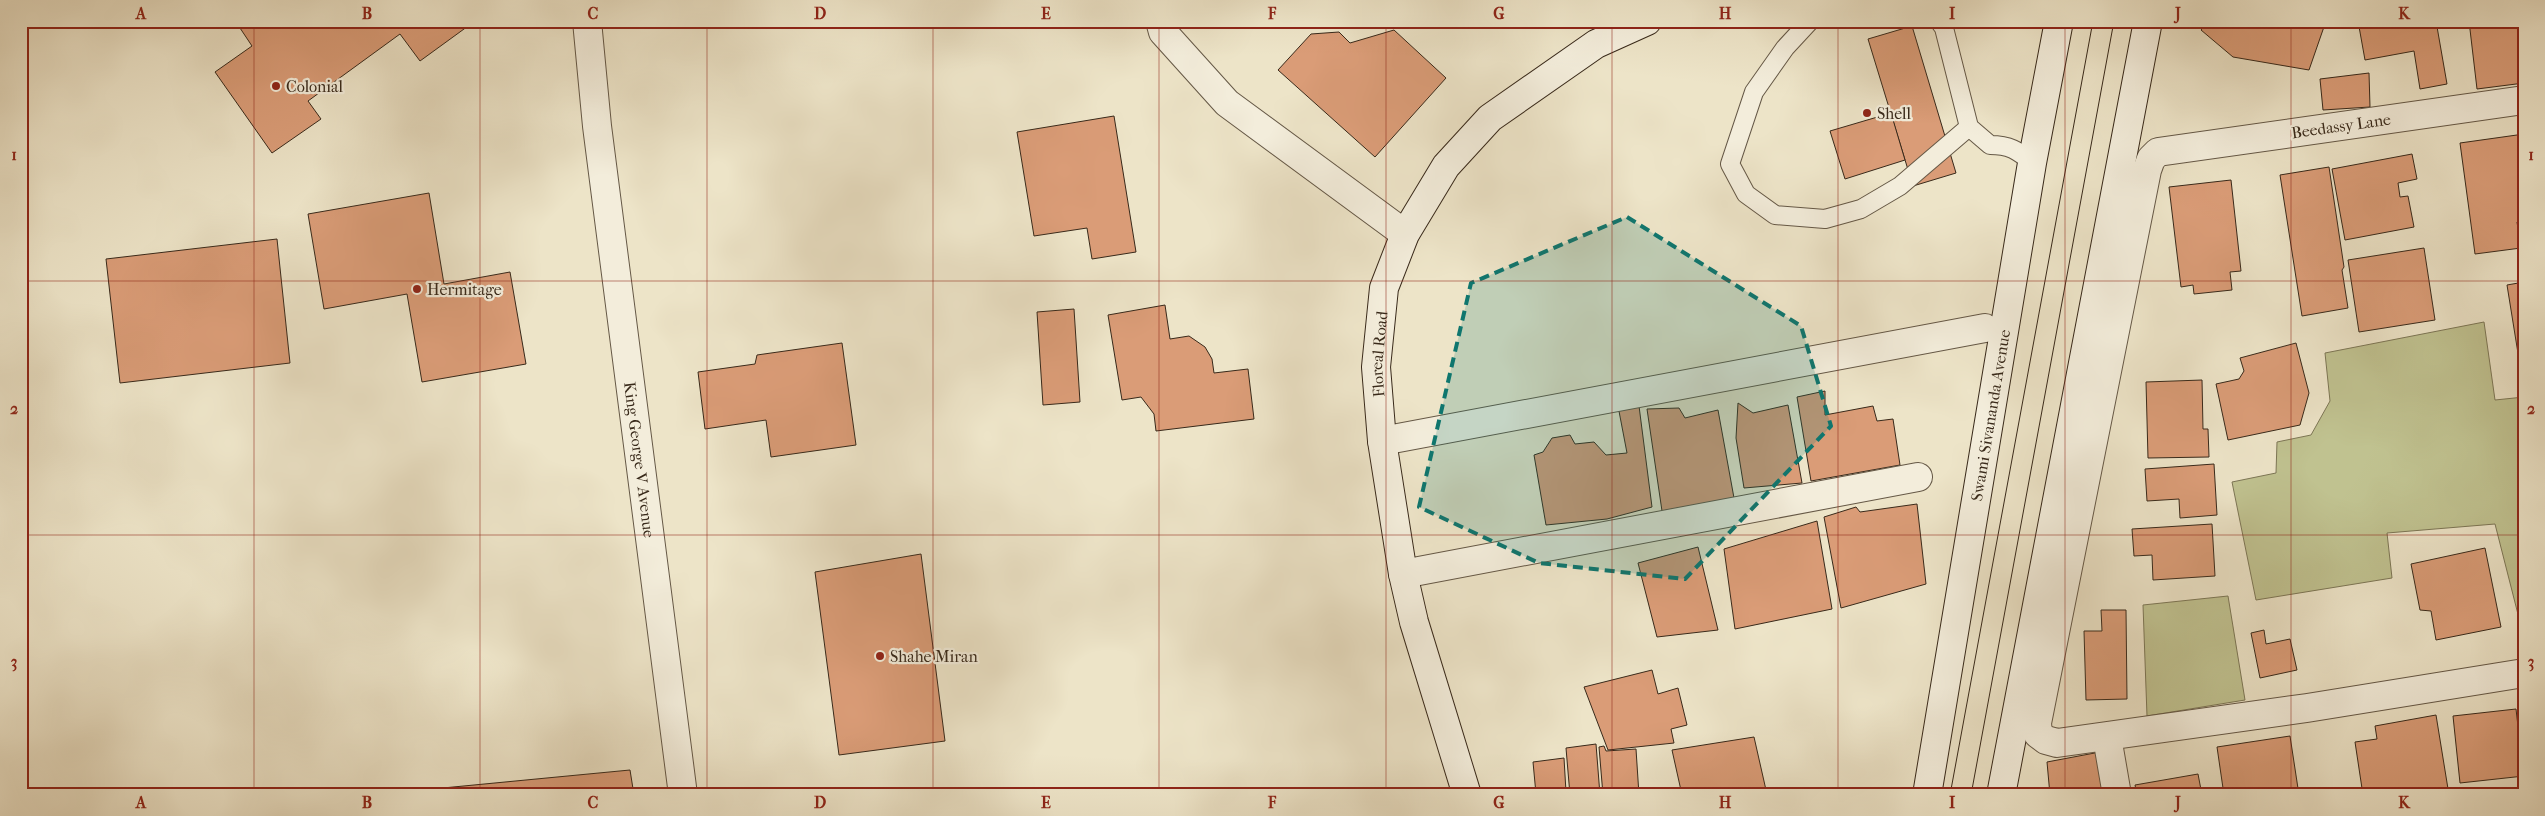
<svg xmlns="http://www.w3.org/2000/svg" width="2545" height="816" font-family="'IM FELL French Canon',serif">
<rect width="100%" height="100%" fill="#ede4c8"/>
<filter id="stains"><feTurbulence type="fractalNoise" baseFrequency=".004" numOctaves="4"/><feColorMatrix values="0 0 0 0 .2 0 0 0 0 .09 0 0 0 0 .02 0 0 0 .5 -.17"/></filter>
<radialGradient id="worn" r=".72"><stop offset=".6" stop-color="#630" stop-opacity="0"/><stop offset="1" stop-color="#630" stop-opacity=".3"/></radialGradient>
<!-- green -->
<g fill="#c0c290" stroke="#7c7655">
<path d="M2484 322 2495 400 2524 397V629L2522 630 2495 524 2387 533 2392 578 2256 600 2232 482 2276 473 2277 442 2311 435 2330 401 2325 353Z"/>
<path d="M2228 596 2245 700 2147 716 2143 605Z"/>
</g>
<!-- building -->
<g fill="#da9c77" stroke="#38291a">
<path d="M250 21H475L420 61 400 34 308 101 321 119 272 153 215 72 252 46 240 28Z"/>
<path d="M2209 21H2326L2309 70 2233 57 2201 30Z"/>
<path d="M2358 21H2436L2447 84 2420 89 2414 51 2365 60Z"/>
<path d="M2469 21H2524V83L2477 89Z"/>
<path d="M1912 26 1956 173 1913 186 1868 39Z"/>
<path d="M1394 30 1446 78 1375 157 1278 70 1311 34 1339 32 1350 43Z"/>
<path d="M2369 73 2370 107 2323 110 2320 79Z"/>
<path d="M1891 113 1905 160 1845 179 1830 131Z"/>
<path d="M1114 116 1136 252 1092 259 1087 228 1034 236 1017 132Z"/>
<path d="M2524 134V221L2517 222 2521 248 2475 254 2460 143Z"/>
<path d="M2412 154 2417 179 2398 183 2400 197 2408 196 2414 227 2345 240 2332 169Z"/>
<path d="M2329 167 2344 267 2342 270 2348 308 2302 316 2280 175Z"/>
<path d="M2231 180 2241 271 2230 272 2232 290 2194 294 2193 285 2181 287 2169 187Z"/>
<path d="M429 193 444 284 510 272 526 364 422 382 407 294 324 309 308 214Z"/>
<path d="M277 239 290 363 120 383 106 259Z"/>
<path d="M2424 248 2435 320 2359 332 2348 260Z"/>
<path d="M2524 282V371L2521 372 2507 285Z"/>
<path d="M1165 305 1170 339 1189 336 1205 347 1212 359 1214 373 1248 369 1254 419 1156 431 1154 414 1141 397 1122 400 1108 315Z"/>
<path d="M1074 309 1080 402 1043 405 1037 312Z"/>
<path d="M842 343 856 445 771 457 766 420 705 429 698 372 755 364 757 355Z"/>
<path d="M2296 343 2309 393 2300 425 2228 440 2216 384 2239 379 2244 371 2240 358Z"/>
<path d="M2202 380 2203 429H2208L2209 457 2148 458 2146 382Z"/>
<path d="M1825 391V415L1873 406 1877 421 1893 419 1900 465 1811 481 1797 397Z"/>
<path d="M1738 403 1753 413 1788 405 1802 483 1744 488 1736 438Z"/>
<path d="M1618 406H1639L1652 507 1607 519 1546 525 1534 455 1543 452 1552 438 1570 435 1575 444 1594 442 1606 455 1627 453Z"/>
<path d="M1679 408 1685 418 1718 410 1734 498 1662 511 1647 409Z"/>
<path d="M2214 464 2217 515 2180 518 2179 499 2147 501 2145 469Z"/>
<path d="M1917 504 1926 584 1841 608 1824 517 1856 507 1860 512Z"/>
<path d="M1817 521 1832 609 1735 629 1724 549Z"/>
<path d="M2212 524 2215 576 2153 580 2152 555 2134 556 2132 529Z"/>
<path d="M1698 547 1718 630 1657 637 1638 563Z"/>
<path d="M2485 548 2501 627 2436 640 2431 611 2420 610 2411 564Z"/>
<path d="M921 554 945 741 839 755 815 572Z"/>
<path d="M2101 610H2126L2127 699 2086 700 2084 631H2102Z"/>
<path d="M2264 630 2266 644 2290 639 2297 670 2260 678 2251 633Z"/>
<path d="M1652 670 1658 694 1678 688 1687 725 1671 729 1674 743 1608 750 1584 687Z"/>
<path d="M2516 709 2519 735 2524 734V776L2460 783 2453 716Z"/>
<path d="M2436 715 2449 795H2363L2355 742 2377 739 2375 726Z"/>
<path d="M2290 736 2299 795H2224L2217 747Z"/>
<path d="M1754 737 1766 790 1742 795H1682L1672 750Z"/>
<path d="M1596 744 1600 795H1570L1566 748Z"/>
<path d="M1604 746 1606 751 1636 749 1639 795H1603L1599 747Z"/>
<path d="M2100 752 2107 795H2050L2047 762Z"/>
<path d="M1564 758 1566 792 1536 794 1533 762Z"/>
<path d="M630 770 634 795H370Z"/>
<path d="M2198 774 2202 795H2137L2135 785Z"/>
</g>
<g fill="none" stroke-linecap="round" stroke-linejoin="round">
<!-- lane casing -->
<g stroke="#655846" stroke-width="20">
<g id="lane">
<path d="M1810 21 1785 48 1754 92 1730 164 1746 194 1775 215 1825 219 1861 209 1900 186 1969 127"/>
<path d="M1939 21 1944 28 1969 127 1990 145C2009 145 2018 150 2032 163"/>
</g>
</g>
<!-- street casing -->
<g stroke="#655846" stroke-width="30">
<g id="street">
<path id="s1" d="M587 21 597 126 683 795"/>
<path d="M1160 21 1163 32 1227 103 1405 234"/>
<path d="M2524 100 2158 152 2151 159 2147 170 2037 723 2038 734 2046 740 2057 743 2307 708 2524 673"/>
<path d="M1382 441 1985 328"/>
<path d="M1403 574 1918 477"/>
<path d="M2107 737 2117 795"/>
</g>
</g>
<!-- secondary casing -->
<g stroke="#38291a" stroke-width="30">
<g id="secondary">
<path id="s2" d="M1467 795 1414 622 1403 574 1382 441 1376 367 1384 288 1405 234 1446 166 1490 118 1596 44 1647 21"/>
<path id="s3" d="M1927 795 2032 163 2059 21"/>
<path d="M2001 795 2148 21"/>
</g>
</g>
<!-- lane -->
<use href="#lane" stroke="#f3eddb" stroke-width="18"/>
<!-- street -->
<use href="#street" stroke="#f3eddb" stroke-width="28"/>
<!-- secondary -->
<use href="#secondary" stroke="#f3eddb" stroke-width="28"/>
<!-- tram -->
<g stroke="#38291a" stroke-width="1">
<path d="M1950 795 2093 21"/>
<path d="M1971 795 2114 21"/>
</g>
</g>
<!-- marked area -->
<path fill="#0f766e" fill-opacity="0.2" stroke="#0f766e" stroke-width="4" stroke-dasharray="10 6" stroke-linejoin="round" d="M1627 217 1801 326 1831 426 1685 579 1539 563 1419 507 1471 283Z"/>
<!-- grid -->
<path fill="none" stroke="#8f2418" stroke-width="1" stroke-opacity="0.55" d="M254 21V795M480 21V795M707 21V795M933 21V795M1159 21V795M1386 21V795M1612 21V795M1838 21V795M2065 21V795M2291 21V795M21 281H2524M21 535H2524"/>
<!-- markers -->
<g fill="#8f2418" stroke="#f3eddb" stroke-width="2">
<circle cx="276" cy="86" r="5"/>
<circle cx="1867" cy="113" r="5"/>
<circle cx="417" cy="289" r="5"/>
<circle cx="880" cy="656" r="5"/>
</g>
<g text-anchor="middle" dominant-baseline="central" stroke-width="4.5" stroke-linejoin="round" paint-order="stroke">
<!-- poi labels -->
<g font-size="16" fill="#38291a" stroke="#f3eddb" text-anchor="start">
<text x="286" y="86">Colonial</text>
<text x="1877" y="113">Shell</text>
<text x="427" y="289">Hermitage</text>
<text x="890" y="656">Shahe Miran</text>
</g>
<!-- street labels -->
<g font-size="16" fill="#38291a" stroke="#f3eddb">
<text transform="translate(2341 126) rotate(-8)">Beedassy Lane</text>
<text stroke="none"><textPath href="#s2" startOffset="452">Floreal Road</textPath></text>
<text stroke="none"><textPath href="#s3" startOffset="385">Swami Sivananda Avenue</textPath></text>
<text stroke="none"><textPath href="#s1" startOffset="442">King George V Avenue</textPath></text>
</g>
</g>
<!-- margin -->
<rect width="2545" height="816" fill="none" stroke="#ede4c8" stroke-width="55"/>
<rect x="28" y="28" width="2490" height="760" fill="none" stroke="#8f2418" stroke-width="2"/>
<g font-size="16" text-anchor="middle" font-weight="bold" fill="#8f2418">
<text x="141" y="19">A</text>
<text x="367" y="19">B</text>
<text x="593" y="19">C</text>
<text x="820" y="19">D</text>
<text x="1046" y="19">E</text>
<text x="1272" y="19">F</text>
<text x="1499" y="19">G</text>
<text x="1725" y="19">H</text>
<text x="1952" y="19">I</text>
<text x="2178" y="19">J</text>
<text x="2404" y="19">K</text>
<text x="14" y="160">1</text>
<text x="2531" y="160">1</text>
<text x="14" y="414">2</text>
<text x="2531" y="414">2</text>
<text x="14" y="667">3</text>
<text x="2531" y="667">3</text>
<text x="141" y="808">A</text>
<text x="367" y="808">B</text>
<text x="593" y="808">C</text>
<text x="820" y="808">D</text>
<text x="1046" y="808">E</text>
<text x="1272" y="808">F</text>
<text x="1499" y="808">G</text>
<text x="1725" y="808">H</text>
<text x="1952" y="808">I</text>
<text x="2178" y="808">J</text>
<text x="2404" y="808">K</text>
</g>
<rect width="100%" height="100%" filter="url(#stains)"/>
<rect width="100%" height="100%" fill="url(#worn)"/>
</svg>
